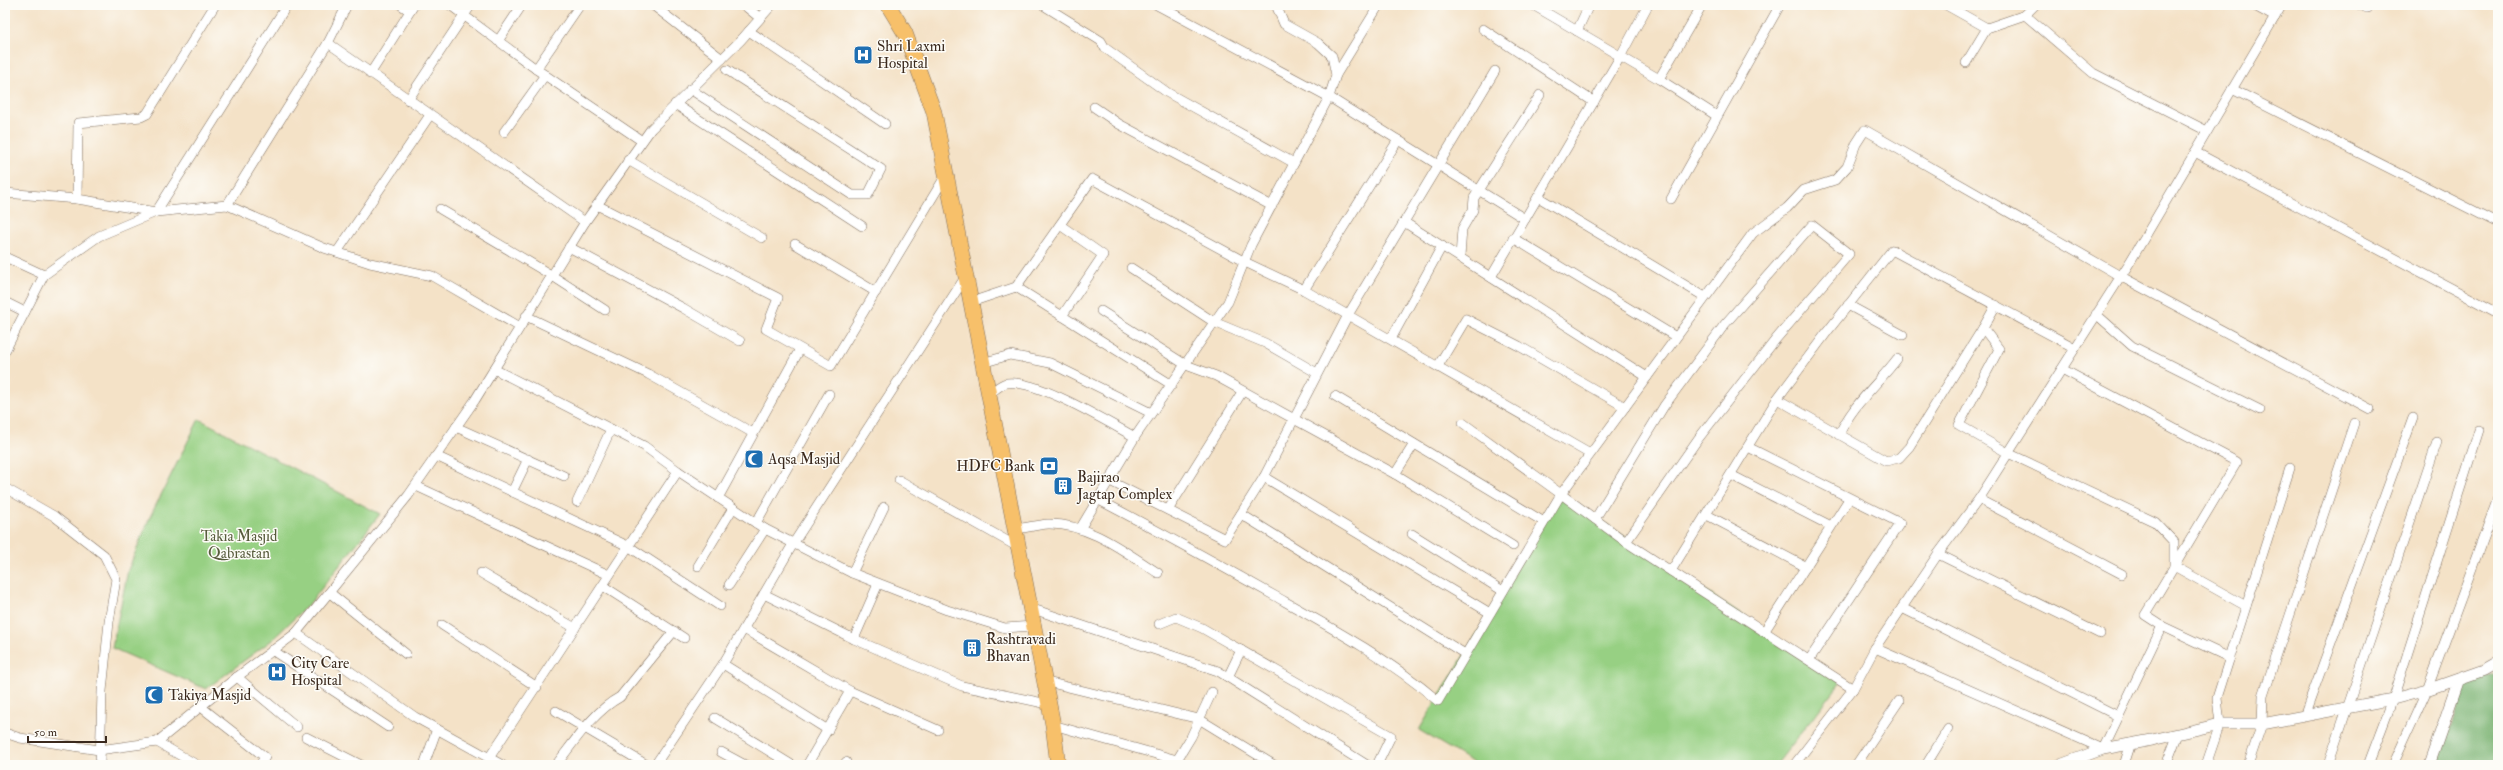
<svg xmlns="http://www.w3.org/2000/svg" width="2503" height="770" font-family="'IM FELL Double Pica',serif">
<rect width="100%" height="100%" fill="#fdfcf7"/>
<filter id="ink" filterUnits="userSpaceOnUse"><feTurbulence type="fractalNoise" baseFrequency=".025" numOctaves="2"/><feDisplacementMap in="SourceGraphic" scale="8" xChannelSelector="R" yChannelSelector="G"/><feConvolveMatrix kernelMatrix="1 2 1 2 8 2 1 2 1" color-interpolation-filters="sRGB"/></filter>
<filter id="wash" filterUnits="userSpaceOnUse"><feTurbulence type="fractalNoise" baseFrequency=".012" numOctaves="4" result="noise"/><feDisplacementMap in="SourceGraphic" scale="16" xChannelSelector="R" yChannelSelector="G"/><feGaussianBlur stdDeviation="0.9" result="paint"/><feColorMatrix in="noise" values="0 0 0 0 0 0 0 0 0 0 0 0 0 0 0 0 0 1.4 0 .05"/><feComposite in="paint" operator="in"/></filter>
<g filter="url(#wash)">
<rect width="100%" height="100%" fill="#f4e2c7"/>
<!-- green -->
<g fill="#97d083" stroke="#697d50">
<path d="M199 419 380 514 311 602 272 640 206 689 112 648 128 570 150 517Z"/>
<path d="M1561 494 1841 682 1776 765H1477L1419 730Z"/>
</g>
<!-- forest -->
<path fill="#79b271" stroke="#5a6e48" d="M2498 674V765H2437L2466 683Z"/>
</g>
<g filter="url(#ink)">
<g fill="none" stroke-linecap="round" stroke-linejoin="round">
<!-- minor casing -->
<g stroke="#7c6a59" stroke-width="10">
<g id="minor">
<path d="M347 5 328 43 585 222"/>
<path d="M401 5 410 11"/>
<path d="M450 5 536 69 642 141"/>
<path d="M744 5 760 18"/>
<path d="M1043 5 1101 41 1105 48 1168 93 1294 163"/>
<path d="M1157 5 1329 97 1525 219"/>
<path d="M1533 5 1659 79 1717 116"/>
<path d="M1946 5 1987 28"/>
<path d="M2253 5 2275 17"/>
<path d="M2360 5 2367 8"/>
<path d="M654 6 722 59"/>
<path d="M2025 15 2093 73 2207 131"/>
<path d="M1483 29 1594 102"/>
<path d="M749 31 885 124"/>
<path d="M1577 31 1589 5"/>
<path d="M498 41 522 5"/>
<path d="M1966 63 1987 28 2025 15 2035 5"/>
<path d="M536 69 580 5"/>
<path d="M370 74 414 5"/>
<path d="M1336 75 1379 5"/>
<path d="M1659 79 1702 5"/>
<path d="M690 89 852 195H868L881 169 727 70"/>
<path d="M2232 89 2498 223"/>
<path d="M408 100 471 5"/>
<path d="M675 104 862 226"/>
<path d="M1094 107 1119 124 1272 206"/>
<path d="M504 132 545 75"/>
<path d="M2195 152 2498 313"/>
<path d="M628 160 762 238"/>
<path d="M5 193 77 199 156 212 287 5"/>
<path d="M1538 197 1705 297"/>
<path d="M77 199 78 123 141 117 147 114 215 5"/>
<path d="M1671 199 1780 5"/>
<path d="M227 205 328 43"/>
<path d="M597 205 778 298 766 329 831 366 946 175"/>
<path d="M440 209 551 275 605 310"/>
<path d="M1404 222 1647 377"/>
<path d="M1060 225 1103 255 1062 316"/>
<path d="M1513 238 1676 337"/>
<path d="M795 244 876 292"/>
<path d="M569 247 683 308 740 341"/>
<path d="M337 252 430 115"/>
<path d="M5 257 44 275"/>
<path d="M1460 257 1462 229 1473 210 1474 198 1540 95"/>
<path d="M1131 268 1214 322 1265 343 1317 373"/>
<path d="M1491 277 1620 57 1648 5"/>
<path d="M1304 290 1398 140"/>
<path d="M5 302 25 312"/>
<path d="M971 302 1016 287"/>
<path d="M1848 305 1903 335"/>
<path d="M1996 305 1983 328 1999 349 1959 425 2008 453 2155 522 2174 542V566L2246 606"/>
<path d="M1101 311 1186 365 1216 376 1294 419 1348 315 1495 71"/>
<path d="M2096 314 2132 346 2260 410"/>
<path d="M526 316 648 374 753 433"/>
<path d="M1391 339 1442 246"/>
<path d="M5 351 44 275 99 236 156 212 227 205 324 248 370 263 432 276 520 327"/>
<path d="M982 363 1010 355 1050 363 1151 413"/>
<path d="M1438 366 1466 319 1519 346 1625 407"/>
<path d="M494 369 644 446 678 471 765 529 852 573 947 610 1005 628 1033 626"/>
<path d="M1172 385 1016 287 1092 179 1245 262 1304 290 1590 454"/>
<path d="M989 394C994 391 1000 384 1007 383 1037 379 1107 422 1135 437"/>
<path d="M1335 396 1544 522"/>
<path d="M1777 399 1886 461 1899 458 1909 447 1983 328"/>
<path d="M1463 423 1561 494 1753 233 1787 208 1804 190 1835 180 1847 167 1856 144 1865 130 2120 276 2370 409"/>
<path d="M456 427 564 476"/>
<path d="M1839 435C1852 405 1878 384 1897 359"/>
<path d="M1748 447 1900 523 1809 660"/>
<path d="M436 456 628 546 720 606"/>
<path d="M1395 474 1513 546"/>
<path d="M1731 475 1831 526"/>
<path d="M1264 477 1490 613"/>
<path d="M899 480 1018 547"/>
<path d="M1108 480 1225 539 1264 477 1294 419 1395 474 1414 444"/>
<path d="M416 486 609 575"/>
<path d="M5 488 54 516 104 555 116 579 109 622 102 691 100 765"/>
<path d="M512 492 528 459"/>
<path d="M718 498 800 349"/>
<path d="M1097 499C1157 530 1216 563 1275 596 1332 628 1389 659 1438 701L1561 494 1626 542 1853 689"/>
<path d="M1979 499 2122 574"/>
<path d="M577 502 611 429"/>
<path d="M1168 510 1242 392"/>
<path d="M1241 514 1465 654"/>
<path d="M1707 515 1806 567"/>
<path d="M1595 519 1664 406 1725 324 1812 225 1849 254 1776 339 1698 439 1626 542"/>
<path d="M756 523 829 394"/>
<path d="M1014 529C1025 528 1037 525 1048 524 1089 523 1125 552 1158 573"/>
<path d="M1080 529 1135 437 1228 302 1251 245 1329 97 1336 75 1332 56 1318 43 1284 24 1276 5"/>
<path d="M1412 534 1503 591"/>
<path d="M1938 554 2100 634"/>
<path d="M698 566 733 508"/>
<path d="M1671 571 1777 399 1827 332 1892 250 2075 348"/>
<path d="M481 573 575 628"/>
<path d="M852 573 884 507"/>
<path d="M729 585 765 529"/>
<path d="M603 586 684 638"/>
<path d="M330 593 406 654"/>
<path d="M764 594 854 639 962 686 1048 704"/>
<path d="M1030 608 1218 671 1367 765"/>
<path d="M1902 608 2118 716"/>
<path d="M1159 624 1176 617 1202 628 1391 736 1377 765"/>
<path d="M442 625 537 687"/>
<path d="M2162 626 2230 658"/>
<path d="M744 629 850 691 938 730"/>
<path d="M1764 632 1849 499"/>
<path d="M296 633 415 717 502 765"/>
<path d="M854 639 878 584"/>
<path d="M1875 648 2103 749 2162 626 2145 615 2237 462 2062 369"/>
<path d="M272 650 388 727"/>
<path d="M723 664 828 730"/>
<path d="M237 677 297 727"/>
<path d="M1228 677 1241 650"/>
<path d="M1043 681 1199 719 1274 765"/>
<path d="M201 707 265 757 260 765"/>
<path d="M556 711 647 765"/>
<path d="M2305 714 2413 418"/>
<path d="M715 718 792 765"/>
<path d="M1053 725 1177 760 1185 765"/>
<path d="M5 733 20 738 99 750 157 742 237 677 296 633 408 496 436 456 475 400 585 222 651 129 741 40 772 5"/>
<path d="M306 737 361 765"/>
<path d="M157 742 197 765"/>
<path d="M721 752 745 765"/>
<path d="M489 758 678 471"/>
<path d="M424 765 437 729"/>
<path d="M556 765C574 742 594 711 620 697L674 631"/>
<path d="M655 765 723 664 793 544 966 276"/>
<path d="M807 765 850 691"/>
<path d="M844 765 846 762"/>
<path d="M1174 765 1191 737 1212 692"/>
<path d="M1794 765 1853 689 1875 648 1938 554 1979 499 2130 262 2282 5"/>
<path d="M1856 765 1899 701"/>
<path d="M1926 765 1948 729"/>
<path d="M2124 765 2131 743"/>
<path d="M2166 765 2178 734"/>
<path d="M2206 765 2220 724 2217 698 2290 468"/>
<path d="M2248 765 2262 724 2263 696 2354 423"/>
<path d="M2328 765 2437 442"/>
<path d="M2368 765 2393 699 2479 430"/>
<path d="M2393 765 2427 690 2498 498"/>
</g>
</g>
<!-- tertiary casing -->
<g stroke="#7c6a59" stroke-width="12">
<g id="tertiary">
<path d="M2060 765 2103 749 2152 740 2220 724H2262L2393 699 2427 690 2484 670 2498 662"/>
<path d="M2429 765 2459 679"/>
</g>
</g>
<!-- trunk casing -->
<g stroke="#7c6a59" stroke-width="16">
<path id="trunk" d="M888 5 905 33 934 112 1053 725 1058 765"/>
</g>
<!-- minor -->
<use href="#minor" stroke="#fff" stroke-width="9"/>
<!-- tertiary -->
<use href="#tertiary" stroke="#fff" stroke-width="11"/>
<!-- trunk -->
<use href="#trunk" stroke="#f7c06b" stroke-width="15"/>
</g>
</g>
<!-- icons -->
<defs>
<g id="hospital-square" transform="scale(1)"><rect x="-9" y="-9" width="18" height="18" rx="4" fill="#1f6fb2" stroke="#fdfcf7"/><path d="M-5-5h3v3.5h4V-5h3V5h-3V1.5h-4V5h-3Z" fill="#fff"/></g>
<g id="mosque-square" transform="scale(1)"><rect x="-9" y="-9" width="18" height="18" rx="4" fill="#1f6fb2" stroke="#fdfcf7"/><path d="M3.5-4.9A6 6 0 1 0 3.5 4.9A5 5 0 1 1 3.5-4.9Z" fill="#fff"/></g>
<g id="bank-square" transform="scale(1)"><rect x="-9" y="-9" width="18" height="18" rx="4" fill="#1f6fb2" stroke="#fdfcf7"/><path d="M-6-4H6V4H-6ZM0-2.3a2.3 2.3 0 1 0 0 4.6a2.3 2.3 0 1 0 0-4.6Z" fill="#fff"/></g>
<g id="building-square" transform="scale(1)"><rect x="-9" y="-9" width="18" height="18" rx="4" fill="#1f6fb2" stroke="#fdfcf7"/><path d="M-4-6H4V6H1V3H-1V6H-4ZM-2.5-4.3h1.7v1.8h-1.7ZM.8-4.3h1.7v1.8H.8ZM-2.5-1h1.7V.8h-1.7ZM.8-1h1.7V.8H.8Z" fill="#fff"/></g>
</defs>
<g fill-rule="evenodd">
<use href="#hospital-square" x="863" y="55"/>
<use href="#mosque-square" x="754" y="459"/>
<use href="#bank-square" x="1049" y="466"/>
<use href="#building-square" x="1063" y="486"/>
<use href="#building-square" x="972" y="648"/>
<use href="#hospital-square" x="277" y="672"/>
<use href="#mosque-square" x="154" y="695"/>
</g>
<g text-anchor="middle" dominant-baseline="central" stroke-width="3" stroke-linejoin="round" paint-order="stroke">
<!-- poi labels -->
<g font-size="15" fill="#3b2a1e" stroke="#fdfcf7" text-anchor="start">
<text x="877" y="46">Shri Laxmi<tspan x="877" dy="17">Hospital</tspan></text>
<text x="768" y="459">Aqsa Masjid</text>
<text x="1035" y="466" text-anchor="end">HDFC Bank</text>
<text x="1077" y="477">Bajirao<tspan x="1077" dy="17">Jagtap Complex</tspan></text>
<text x="986" y="639">Rashtravadi<tspan x="986" dy="17">Bhavan</tspan></text>
<text x="291" y="663">City Care<tspan x="291" dy="17">Hospital</tspan></text>
<text x="168" y="695">Takiya Masjid</text>
</g>
<!-- park labels -->
<g font-size="15" fill="#575c3c" stroke="#fdfcf7">
<text x="239" y="536">Takia Masjid<tspan x="239" dy="17">Qabrastan</tspan></text>
</g>
</g>
<!-- margin -->
<rect width="2503" height="770" fill="none" stroke="#fdfcf7" stroke-width="20"/>
<!-- scale -->
<path d="M28 736v6h78v-6" fill="none" stroke="#3b2a1e" stroke-width="2"/>
<text x="34" y="736" font-size="12" fill="#3b2a1e" stroke="#fdfcf7" stroke-width="3" paint-order="stroke">50 m</text>
</svg>
